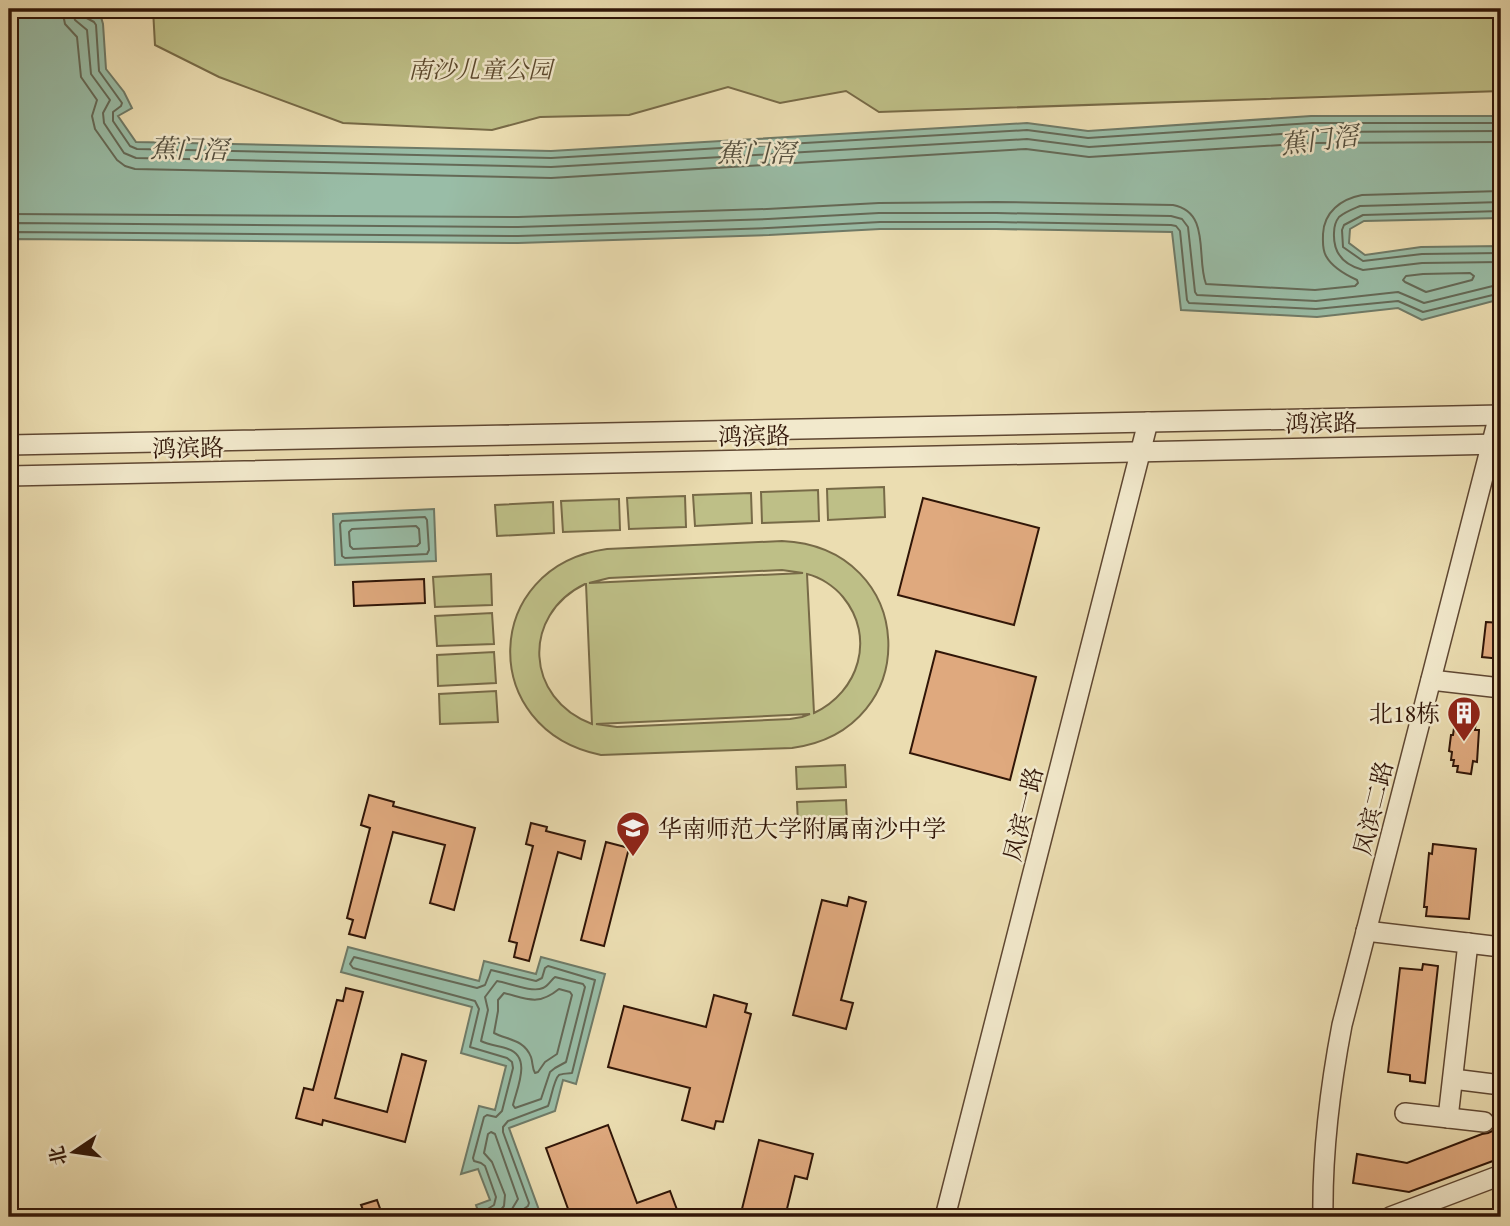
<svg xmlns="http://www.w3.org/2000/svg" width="1510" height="1226" font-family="'EB Garamond','Noto Serif SC',serif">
<rect width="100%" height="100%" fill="#ebddb1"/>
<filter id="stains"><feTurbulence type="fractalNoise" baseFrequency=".00286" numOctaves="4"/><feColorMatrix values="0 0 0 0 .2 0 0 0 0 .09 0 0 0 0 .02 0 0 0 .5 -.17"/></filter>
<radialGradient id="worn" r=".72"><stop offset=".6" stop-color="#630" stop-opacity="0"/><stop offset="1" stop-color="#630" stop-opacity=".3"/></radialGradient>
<!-- green -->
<g fill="#bebf87" stroke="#776a47" stroke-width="2" fill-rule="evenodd">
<path d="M153 9H1501V91L879 112 846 91 780 103 728 87 629 115 540 117 492 130 343 123 219 77 155 45Z"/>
<path d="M884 487 885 517 828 520 827 489Z"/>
<path d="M818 490 819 521 762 523 761 492Z"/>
<path d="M751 493 752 523 695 526 693 495Z"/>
<path d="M685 496 686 527 629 529 627 498Z"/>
<path d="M619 499 620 530 563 532 561 501Z"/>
<path d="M553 502 554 533 497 536 495 505Z"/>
<path d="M782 541C918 547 926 730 792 748L601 755C477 730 481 566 607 549ZM782 570 803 573 589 583 609 578ZM807 574C820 577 834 586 843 597 876 637 859 692 814 713ZM585 584H586L592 724C525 699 521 615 585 584ZM810 714 802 717 790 719 617 727 596 724Z"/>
<path d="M491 574 492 605 435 607 433 577Z"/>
<path d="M492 613 494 644 437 646 435 616Z"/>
<path d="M494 652 496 683 438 686 437 655Z"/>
<path d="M496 691 498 722 440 724 439 694Z"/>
<path d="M845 765 846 787 797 789 796 767Z"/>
<path d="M846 800 847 822 798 824 797 802Z"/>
</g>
<!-- water -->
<g fill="#99bda7" stroke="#6f7a67" stroke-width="2">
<path d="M9 9H82L101 17 103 24 106 69 124 92 132 108 118 116 136 142 551 151 1027 123 1088 131 1311 116H1501V218L1364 221 1350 229 1349 243 1365 255 1421 247 1501 246V299L1422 320 1398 308 1317 317 1181 310 1172 232 996 229H880L769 235 518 243 16 239 9 241Z"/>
<path d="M434 509 436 561 335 565 333 514Z"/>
<path d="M348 947 479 981 484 961 536 974 541 957 605 974 576 1084 563 1080 555 1111 509 1128 539 1210 523 1216V1217H480L476 1205 490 1200 478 1169 461 1174 479 1106 495 1110 506 1066 461 1053 472 1007 341 972Z"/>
</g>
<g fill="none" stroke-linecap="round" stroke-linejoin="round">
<!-- shore -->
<g stroke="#646957" stroke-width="2">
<path d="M62 9 65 24 77 37 81 77 97 100 92 116 95 129 117 160 125 166 135 169 551 178 1026 149 1089 157 1312 143 1501 142"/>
<path d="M72 9 75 20 87 30 91 74 110 100 103 113 104 123 124 153 136 158 551 167 1027 139 1089 147 1312 132 1501 131"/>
<path d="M81 9 83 16 94 22 96 25 99 71 122 103 121 106 113 112V121L130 146 137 149 551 158 1027 130 1088 138 1312 123H1501"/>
<path d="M1501 202 1360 206C1353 209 1345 212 1339 217 1335 222 1334 227 1334 233 1333 254 1344 265 1363 270L1422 263 1501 262"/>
<path d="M1501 211 1363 215 1344 225 1342 230 1343 247 1363 261 1422 254 1501 253"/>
<path d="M9 214 518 217 767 209 879 203 996 202 1173 205C1211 212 1196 258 1206 284L1315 290 1355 286 1358 283 1357 280C1346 275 1332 267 1326 256 1322 249 1323 242 1323 234 1324 212 1341 199 1362 195L1501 191"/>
<path d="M9 225 17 223 518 227 768 219 879 213H996L1171 216 1182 219 1188 227 1195 292 1197 295 1316 301 1398 292 1424 303 1501 284"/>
<path d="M9 234 17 232 518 236 768 228 880 222H996L1171 225 1176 226 1180 231 1187 300 1189 303 1316 309 1398 301 1423 312 1501 293"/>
<path d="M1470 273 1474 276 1472 280 1426 292 1405 282 1403 280 1406 276 1423 274Z"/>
<path d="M425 517 427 520 429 550 427 554 345 558 342 556 340 524 342 521Z"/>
<path d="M416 526 419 529 420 543 417 546 353 549 350 546 349 532 352 529Z"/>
<path d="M555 977 583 984 585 987 566 1062 555 1068 550 1072 541 1099 515 1108 513 1105C517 1088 532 1057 508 1049 499 1046 489 1045 481 1041L488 1010 485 997 497 981C509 983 532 993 543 988 548 986 551 980 555 977Z"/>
<path d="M559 989 570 992 572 995 557 1054 545 1062 538 1072 535 1073C532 1068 533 1063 531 1057 524 1039 507 1040 494 1033L498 1011V1000L504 993C528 999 538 1006 559 989Z"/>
<path d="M486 1217V1210L494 1205 496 1197 485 1166 481 1163 474 1161 473 1158 484 1117 487 1115 496 1117 502 1111 513 1068 512 1062 507 1058 470 1047 479 1009 475 1001 353 968 350 964 354 957 477 988 485 985 491 970 536 981 542 978 545 968 548 966 595 980 572 1073C571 1073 561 1074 559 1075 554 1079 551 1099 548 1106L508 1121 503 1127V1132L529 1203 528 1206 521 1211 520 1217"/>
<path d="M495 1217 504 1206 505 1195 492 1162 484 1153 488 1134 491 1132 495 1134 518 1199 512 1209 511 1217"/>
</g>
</g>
<!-- building -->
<g fill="#dfa97e" stroke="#301507" stroke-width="2">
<path d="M923 498 1039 528 1014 625 898 595Z"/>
<path d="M424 579 425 603 354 606 353 582Z"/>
<path d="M1486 622 1501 623V659L1482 657Z"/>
<path d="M936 651 1036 677 1010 780 910 753Z"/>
<path d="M1462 718 1476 720 1475 730H1479L1477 762 1473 761 1471 774 1457 772 1458 766H1453L1454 760H1451L1452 752 1449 751 1451 735H1453L1454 728H1456L1457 722H1462Z"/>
<path d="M369 795 394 802 393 806 475 828 454 910 430 903 445 845 393 832 365 938 349 934 353 920 347 918 370 828 361 825Z"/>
<path d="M531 823 547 827 546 831 585 841 581 859 558 852 529 961 514 957 517 943 509 941 533 846 526 844Z"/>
<path d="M606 842 629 848 604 946 581 940Z"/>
<path d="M1433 844 1476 849 1469 919 1426 916 1427 907H1424L1429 853 1432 854Z"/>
<path d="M849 897 866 902 841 1000 853 1003 846 1029 793 1015 822 900 847 906Z"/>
<path d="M1423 964 1438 966 1425 1083 1410 1081V1075L1388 1072 1400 968 1422 970Z"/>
<path d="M346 988 363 992 335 1098 387 1112 402 1054 426 1061 405 1142 323 1120 322 1125 296 1118 304 1088 313 1090 337 1000 343 1001Z"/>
<path d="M714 995 747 1004 745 1012 751 1014 723 1122 716 1121 714 1129 682 1120 690 1088 608 1067 624 1006 706 1027Z"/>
<path d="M608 1125 637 1203 670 1191 679 1215 671 1217H571L546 1148Z"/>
<path d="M1501 1127V1158L1409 1192 1353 1183 1357 1154 1407 1163 1482 1134 1488 1133Z"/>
<path d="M759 1140 813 1154 807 1179 795 1176 785 1217H740Z"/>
<path d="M377 1200 383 1217H366L361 1205Z"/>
</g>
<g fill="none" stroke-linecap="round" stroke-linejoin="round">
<!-- minor casing -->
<g stroke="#5f4732" stroke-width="22">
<g id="minor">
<path d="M9 445 1501 415"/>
<path d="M9 476 1501 444"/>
<path d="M1431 680 1501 688"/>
<path d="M1366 931 1501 947"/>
<path d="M1453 1079 1501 1085"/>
<path d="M1405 1113 1484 1122"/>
<path d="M1448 1118 1468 943"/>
<path d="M945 1217 1148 422"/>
<path d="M1323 1217C1322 1153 1330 1088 1342 1025L1499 415"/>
<path d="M1390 1217 1501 1175"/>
</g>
</g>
<!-- minor -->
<use href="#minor" stroke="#f2e9cc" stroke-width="19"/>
</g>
<!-- icons -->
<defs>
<g id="building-pin" transform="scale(1.75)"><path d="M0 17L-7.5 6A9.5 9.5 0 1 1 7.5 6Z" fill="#8f2418" stroke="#f2e9cc"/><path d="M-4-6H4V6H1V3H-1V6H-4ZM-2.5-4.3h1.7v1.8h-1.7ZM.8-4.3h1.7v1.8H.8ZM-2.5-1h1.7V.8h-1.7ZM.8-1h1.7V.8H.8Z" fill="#fff"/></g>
<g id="school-pin" transform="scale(1.75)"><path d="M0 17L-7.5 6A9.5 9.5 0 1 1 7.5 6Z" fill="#8f2418" stroke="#f2e9cc"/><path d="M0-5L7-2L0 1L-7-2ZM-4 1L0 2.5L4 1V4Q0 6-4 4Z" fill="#fff"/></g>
</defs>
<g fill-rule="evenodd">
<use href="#building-pin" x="1464" y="713"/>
<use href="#school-pin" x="633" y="828"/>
</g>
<g text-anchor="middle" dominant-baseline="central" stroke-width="5" stroke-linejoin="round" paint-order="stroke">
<!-- park labels -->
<g font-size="24" font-style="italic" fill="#5b482d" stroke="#f2e9cc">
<text x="480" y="69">南沙儿童公园</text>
</g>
<!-- street labels -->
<g font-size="24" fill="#301507" stroke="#f2e9cc">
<text transform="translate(1321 423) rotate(-1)">鸿滨路</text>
<text transform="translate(754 436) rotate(-1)">鸿滨路</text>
<text transform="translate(188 448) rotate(-1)">鸿滨路</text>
<text transform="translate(1373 808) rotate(-76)">凤滨二路</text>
<text transform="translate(1023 814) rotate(-76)">凤滨一路</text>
</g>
<!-- poi labels -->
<g font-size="24" fill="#301507" stroke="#f2e9cc" text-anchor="end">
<text x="1440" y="713">北18栋</text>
<text x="658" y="828" text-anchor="start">华南师范大学附属南沙中学</text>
</g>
<!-- water labels -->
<g font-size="26" font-style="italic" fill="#55503f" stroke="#f2e9cc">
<text transform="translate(1319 140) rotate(-7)">蕉门滘</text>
<text transform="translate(189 149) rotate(1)">蕉门滘</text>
<text x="756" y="153">蕉门滘</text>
</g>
</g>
<!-- margin -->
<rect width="1510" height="1226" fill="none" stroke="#ebddb1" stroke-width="35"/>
<rect x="10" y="10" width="1489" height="1205" fill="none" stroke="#301507" stroke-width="3.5"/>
<rect x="18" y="18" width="1475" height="1191" fill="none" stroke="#301507" stroke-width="2"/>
<!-- north arrow -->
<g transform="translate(74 1152) rotate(257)" stroke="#f2e9cc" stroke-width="5" paint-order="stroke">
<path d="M0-5L12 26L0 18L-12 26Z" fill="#301507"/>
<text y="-10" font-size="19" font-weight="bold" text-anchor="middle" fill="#301507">北</text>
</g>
<rect width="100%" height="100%" filter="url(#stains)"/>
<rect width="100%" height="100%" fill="url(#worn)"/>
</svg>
